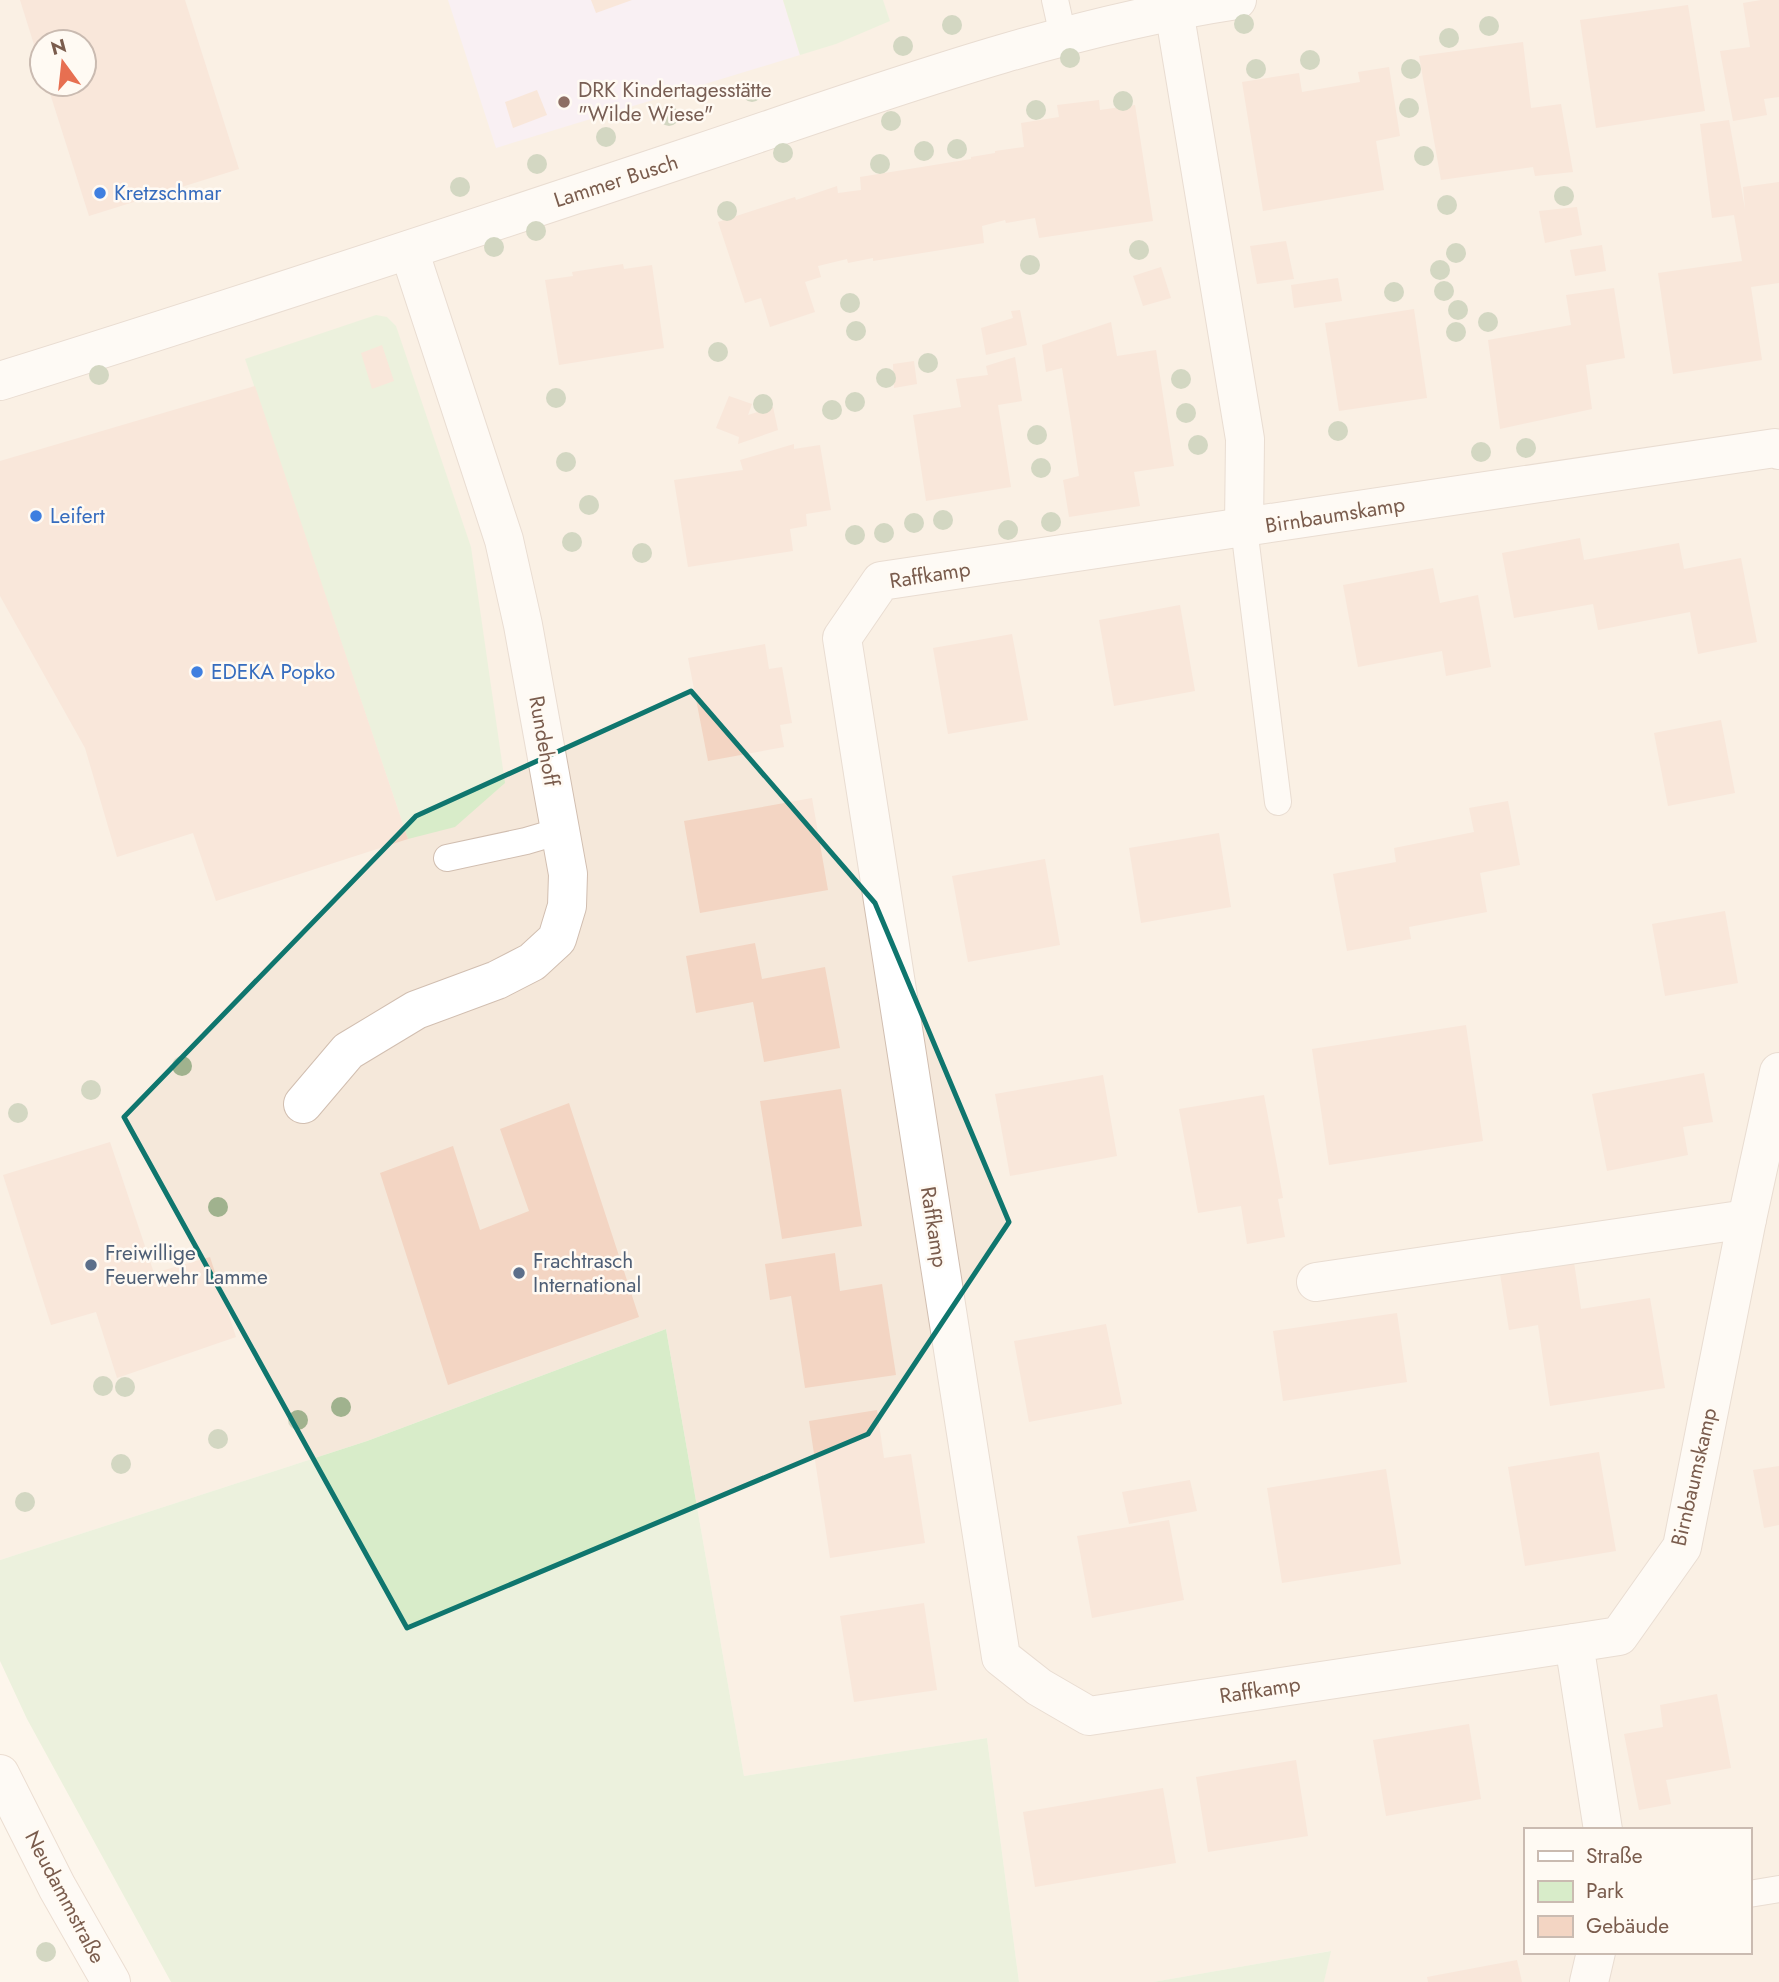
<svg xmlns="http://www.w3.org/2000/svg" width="1779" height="1982" font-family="Jost,sans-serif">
<rect width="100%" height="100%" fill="#fdf6ec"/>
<!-- residential -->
<path fill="#f5e8da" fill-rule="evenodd" d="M0 0H1779V1982H1324L1330 1951 1153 1982H1019L987 1738 744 1776 666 1329 367 1441 0 1560ZM42 42H84V84H42ZM1525 1830H1749V1952H1525Z"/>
<!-- education -->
<path fill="#f3e8fa" d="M448 0H783L800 55 496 148Z"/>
<!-- green -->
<g fill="#d8ecc9">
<path d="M783 0H883L890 21 836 44 800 55Z"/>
<path d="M376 315 387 317 396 326 471 547 505 783 455 827 408 839 245 359Z"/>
<path d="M666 1329 744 1776 987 1738 1019 1982H171L27 1719 0 1661V1560L367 1441Z"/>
<path d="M1331 1951 1324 1982H1153Z"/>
</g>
<!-- building -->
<g fill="#f3d5c3">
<path d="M20 0H185L239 169 89 216 47 84H84V42H42L41 67Z"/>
<path d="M591 0H632L596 13Z"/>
<path d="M1761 0H1779V97L1764 99 1767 115 1733 121 1720 51 1750 47 1743 3Z"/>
<path d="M1688 5 1705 111 1596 128 1580 20Z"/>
<path d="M1523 42 1531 108 1561 104 1573 172 1535 176 1533 167 1441 180 1419 56Z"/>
<path d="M1389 67 1400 136 1376 141 1384 190 1263 211 1242 82 1299 73 1302 92 1360 82 1358 72Z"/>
<path d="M537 90 547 115 513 128 505 102Z"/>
<path d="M1099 100 1100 110 1135 105 1153 221 1039 238 1035 218 1006 223 1005 220 982 226 984 243 873 261V258L848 263 847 259 818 266 821 277 805 282 815 312 770 327 761 298 745 303 718 222 795 197 796 200 837 186 838 193 861 190 860 177 971 159V157L995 153V151L1024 147 1021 123 1059 117 1057 105Z"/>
<path d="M1729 120 1745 209 1743 187 1779 182V283L1751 287 1762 360 1673 374 1658 273 1742 261 1734 215 1712 218 1700 124Z"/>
<path d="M1577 207 1582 235 1545 243 1539 211Z"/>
<path d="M1286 241 1294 279 1257 284 1250 246Z"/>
<path d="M1602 245 1606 271 1575 276 1570 250Z"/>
<path d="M623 264 624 269 652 265 664 348 559 365 545 280 573 276 572 272Z"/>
<path d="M1161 267 1171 298 1143 306 1133 276Z"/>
<path d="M1338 278 1342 301 1294 308 1291 285Z"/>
<path d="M1614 288 1625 358 1586 365 1592 409 1500 429 1488 340 1571 325 1566 295Z"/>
<path d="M1414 309 1427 398 1339 411 1325 323Z"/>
<path d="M1020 310 1027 345 986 355 981 328 1013 318 1011 311Z"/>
<path d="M1111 322 1117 356 1156 350 1174 466 1134 472 1140 506 1069 517 1063 480 1079 476 1071 423 1062 368 1046 372 1042 345Z"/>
<path d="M382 345 394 381 372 389 361 353Z"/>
<path d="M1015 357 1022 401 998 405 1011 487 926 501 913 415 961 407 956 379 988 375 986 366Z"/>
<path d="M914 361 917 384 894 388 893 364Z"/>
<path d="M255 386 408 839 216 901 193 833 117 857 85 748 0 596V461Z"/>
<path d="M729 396 752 404 748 415 773 407 778 430 738 444 739 437 716 428Z"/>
<path d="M794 444V449L820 445 831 510 806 514 807 526 790 529 793 551 688 567 674 480 743 470 740 460Z"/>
<path d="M1580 538 1584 560 1679 543 1684 569 1741 558 1757 642 1698 654 1690 612 1598 630 1593 604 1514 618 1502 553Z"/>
<path d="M1433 568 1440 603 1478 595 1491 667 1446 676 1442 651 1358 667 1343 585Z"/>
<path d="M1180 605 1195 691 1114 706 1099 620Z"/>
<path d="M1012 634 1028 720 948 734 933 648Z"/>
<path d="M765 644 769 669 782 667 792 723 780 725 784 747 708 761 688 658Z"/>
<path d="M1721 720 1735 793 1668 806 1654 733Z"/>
<path d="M812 798 828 890 700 913 684 821Z"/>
<path d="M1508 801 1520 865 1480 873 1487 912 1409 927 1411 939 1347 951 1333 874 1396 862 1394 848 1474 832 1469 808Z"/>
<path d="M1219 833 1231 907 1141 923 1129 848Z"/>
<path d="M1045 859 1060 945 968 962 952 876Z"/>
<path d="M1725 911 1738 983 1665 996 1652 924Z"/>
<path d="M755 943 762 979 825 967 840 1048 764 1062 753 1002 696 1013 686 956Z"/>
<path d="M1466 1025 1483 1141 1329 1165 1312 1049Z"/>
<path d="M1704 1073 1713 1122 1683 1127 1688 1155 1607 1171 1592 1094Z"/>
<path d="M1103 1075 1117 1156 1010 1176 995 1094Z"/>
<path d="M841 1089 862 1226 782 1239 760 1101Z"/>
<path d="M1264 1095 1283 1198 1278 1199 1285 1237 1247 1244 1241 1206 1198 1213 1179 1109Z"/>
<path d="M569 1103 639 1317 448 1385 380 1173 453 1146 480 1230 529 1211 500 1129Z"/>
<path d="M110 1142 154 1273 210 1257 236 1337 117 1378 96 1312 51 1325 3 1175Z"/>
<path d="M835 1253 840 1291 882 1284 896 1375 805 1388 791 1296 770 1300 765 1264Z"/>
<path d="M1574 1262 1581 1309 1650 1298 1665 1388 1550 1406 1538 1325 1509 1330 1500 1274Z"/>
<path d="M1397 1313 1407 1382 1283 1401 1273 1331Z"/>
<path d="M1106 1324 1122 1404 1029 1422 1014 1341Z"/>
<path d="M877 1410 884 1458 911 1454 925 1543 830 1558 809 1421Z"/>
<path d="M1599 1452 1616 1551 1525 1566 1508 1467Z"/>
<path d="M1779 1466V1525L1764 1528 1753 1470Z"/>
<path d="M1386 1469 1401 1564 1282 1583 1267 1488Z"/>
<path d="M1190 1480 1197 1511 1129 1524 1122 1492Z"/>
<path d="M1169 1520 1184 1600 1092 1618 1077 1536Z"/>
<path d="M924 1603 937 1690 854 1702 840 1616Z"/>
<path d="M1717 1694 1731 1768 1666 1780 1671 1804 1639 1810 1624 1734 1663 1727 1660 1705Z"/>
<path d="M1469 1724 1481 1799 1386 1816 1373 1740Z"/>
<path d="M1296 1760 1308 1836 1208 1852 1196 1777Z"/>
<path d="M1163 1788 1176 1863 1035 1887 1023 1812Z"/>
<path d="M1517 1960 1522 1982H1428L1427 1977Z"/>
</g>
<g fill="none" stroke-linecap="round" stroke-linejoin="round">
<!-- service casing -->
<g stroke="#d1beb0" stroke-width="28">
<g id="service">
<path d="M1055 0 1063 36"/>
<path d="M1244 528 1278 802"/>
<path d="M447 858 526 841 560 831"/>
<path d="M1749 1894 1779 1889"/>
</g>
</g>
<!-- minor casing -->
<g stroke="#d1beb0" stroke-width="40">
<g id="minor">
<path d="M1174 10 1245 439 1244 528"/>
<path d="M0 381C234 308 467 231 700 153 876 94 1053 28 1237 0"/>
<path d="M303 1104 348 1051 416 1010 497 980 532 962 557 939 567 906 568 874 523 625 504 540 409 250"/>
<path d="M1316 1282 1747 1219"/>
<path d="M1574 1643 1089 1716 1039 1687 1001 1657 842 638 881 581 1775 448 1779 450"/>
<path d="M1603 1830 1574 1643 1619 1636 1682 1547 1747 1219 1779 1072"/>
<path d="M1589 1982 1596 1952"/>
</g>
</g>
<!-- secondary casing -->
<g stroke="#d6c0b0" stroke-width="40">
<path id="secondary" d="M0 1774 57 1887 111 1982"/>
</g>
<!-- service -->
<use href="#service" stroke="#fff" stroke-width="26"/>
<!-- minor -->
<use href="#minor" stroke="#fff" stroke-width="38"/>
<!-- secondary -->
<use href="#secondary" stroke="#fff" stroke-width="38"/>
</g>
<!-- trees -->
<g fill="#a0b28e">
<circle cx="1244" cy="24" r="10"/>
<circle cx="952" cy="25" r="10"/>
<circle cx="1489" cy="26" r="10"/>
<circle cx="1449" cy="38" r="10"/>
<circle cx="903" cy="46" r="10"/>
<circle cx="1070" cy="58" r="10"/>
<circle cx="1310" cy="60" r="10"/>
<circle cx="1256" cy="69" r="10"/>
<circle cx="1411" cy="69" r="10"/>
<circle cx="752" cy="92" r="10"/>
<circle cx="1123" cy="101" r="10"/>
<circle cx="1409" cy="108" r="10"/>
<circle cx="1036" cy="110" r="10"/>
<circle cx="669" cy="116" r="10"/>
<circle cx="891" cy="121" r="10"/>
<circle cx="606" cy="137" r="10"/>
<circle cx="957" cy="149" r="10"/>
<circle cx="924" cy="151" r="10"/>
<circle cx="783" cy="153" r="10"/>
<circle cx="1424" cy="156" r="10"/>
<circle cx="537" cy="164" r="10"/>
<circle cx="880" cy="164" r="10"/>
<circle cx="460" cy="187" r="10"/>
<circle cx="1564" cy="196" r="10"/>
<circle cx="1447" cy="205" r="10"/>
<circle cx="727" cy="211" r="10"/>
<circle cx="536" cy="231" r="10"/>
<circle cx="494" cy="247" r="10"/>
<circle cx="1139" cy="250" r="10"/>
<circle cx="1456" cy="253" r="10"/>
<circle cx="1030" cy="265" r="10"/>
<circle cx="1440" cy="270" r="10"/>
<circle cx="1444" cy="291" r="10"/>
<circle cx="1394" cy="292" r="10"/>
<circle cx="850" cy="303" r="10"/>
<circle cx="1458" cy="310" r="10"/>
<circle cx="1488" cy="322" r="10"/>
<circle cx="856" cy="331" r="10"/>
<circle cx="1456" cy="332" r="10"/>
<circle cx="718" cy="352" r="10"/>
<circle cx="928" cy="363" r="10"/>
<circle cx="99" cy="375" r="10"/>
<circle cx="886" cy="378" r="10"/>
<circle cx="1181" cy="379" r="10"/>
<circle cx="556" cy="398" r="10"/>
<circle cx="855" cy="402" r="10"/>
<circle cx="763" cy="404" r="10"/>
<circle cx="832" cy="410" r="10"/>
<circle cx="1186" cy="413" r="10"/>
<circle cx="1338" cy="431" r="10"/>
<circle cx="1037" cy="435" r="10"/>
<circle cx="1198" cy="445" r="10"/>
<circle cx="1526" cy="448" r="10"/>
<circle cx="1481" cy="452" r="10"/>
<circle cx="566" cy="462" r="10"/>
<circle cx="1041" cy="468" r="10"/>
<circle cx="589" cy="505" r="10"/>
<circle cx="943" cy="520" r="10"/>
<circle cx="1051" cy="522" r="10"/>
<circle cx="914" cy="523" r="10"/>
<circle cx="1008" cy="530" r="10"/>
<circle cx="884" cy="533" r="10"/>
<circle cx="855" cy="535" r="10"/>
<circle cx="572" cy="542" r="10"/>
<circle cx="642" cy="553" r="10"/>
<circle cx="182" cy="1066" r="10"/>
<circle cx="91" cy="1090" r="10"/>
<circle cx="18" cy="1113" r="10"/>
<circle cx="218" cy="1207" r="10"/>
<circle cx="103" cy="1386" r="10"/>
<circle cx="125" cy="1387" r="10"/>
<circle cx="341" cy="1407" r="10"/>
<circle cx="298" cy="1420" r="10"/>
<circle cx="218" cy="1439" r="10"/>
<circle cx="121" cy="1464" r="10"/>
<circle cx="25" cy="1502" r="10"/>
<circle cx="46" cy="1952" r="10"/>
</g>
<!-- marked area -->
<path d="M0 0H1779V1982H0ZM691 691 875 903 1009 1222 868 1434 407 1628 124 1117 416 816Z" fill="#fdf6ec" fill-opacity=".55" fill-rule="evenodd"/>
<path fill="none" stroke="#0f766e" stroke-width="5" stroke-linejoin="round" d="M691 691 875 903 1009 1222 868 1434 407 1628 124 1117 416 816Z"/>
<!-- markers -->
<circle fill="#8d6e63" stroke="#fffaf3" stroke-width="2.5" cx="564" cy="102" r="7"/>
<g fill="#3f7fe0" stroke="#fffaf3" stroke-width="2.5">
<circle cx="100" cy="193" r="7"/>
<circle cx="36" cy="516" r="7"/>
<circle cx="197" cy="672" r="7"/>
</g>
<g fill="#5c6f8a" stroke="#fffaf3" stroke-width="2.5">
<circle cx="91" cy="1265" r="7"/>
<circle cx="519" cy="1273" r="7"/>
</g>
<g text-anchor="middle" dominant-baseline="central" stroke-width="5" stroke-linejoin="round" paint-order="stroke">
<!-- education labels -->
<g font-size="21" fill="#785e54" stroke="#fffaf3" text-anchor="start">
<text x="578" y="90">DRK Kindertagesstätte<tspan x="578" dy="24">"Wilde Wiese"</tspan></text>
</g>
<!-- street labels -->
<g font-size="21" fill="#7a5c4d" stroke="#fffaf3">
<text transform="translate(616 181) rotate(-18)">Lammer Busch</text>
<text transform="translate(1335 515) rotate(-9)">Birnbaumskamp</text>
<text transform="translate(930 575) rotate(-9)">Raffkamp</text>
<text transform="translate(544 741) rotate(80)">Rundehoff</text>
<text transform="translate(934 1227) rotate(81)">Raffkamp</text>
<text transform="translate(1694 1477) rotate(-77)">Birnbaumskamp</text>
<text transform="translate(1260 1690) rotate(-9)">Raffkamp</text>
<text transform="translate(65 1897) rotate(62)">Neudammstraße</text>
</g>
<!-- shop labels -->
<g font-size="21" fill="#366cbe" stroke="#fffaf3" text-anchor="start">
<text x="114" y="193">Kretzschmar</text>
<text x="50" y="516">Leifert</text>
<text x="211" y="672">EDEKA Popko</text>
</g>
<!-- service labels -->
<g font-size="21" fill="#4e5e75" stroke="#fffaf3" text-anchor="start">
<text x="105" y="1253">Freiwillige<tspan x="105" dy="24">Feuerwehr Lamme</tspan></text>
<text x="533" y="1261">Frachtrasch<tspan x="533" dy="24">International</tspan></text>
</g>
</g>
<!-- legend -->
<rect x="1524" y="1828" width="228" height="126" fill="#fffaf3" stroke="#cabbb1" stroke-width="2"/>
<rect x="1538" y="1851" width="35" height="10" fill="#ffffff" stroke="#cabbb1" stroke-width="2"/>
<text x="1586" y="1863" font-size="21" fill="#7a5c4d">Straße</text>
<rect x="1538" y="1881" width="35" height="21" fill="#d8ecc9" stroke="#cabbb1" stroke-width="2"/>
<text x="1586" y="1898" font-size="21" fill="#7a5c4d">Park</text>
<rect x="1538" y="1916" width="35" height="21" fill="#f3d5c3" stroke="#cabbb1" stroke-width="2"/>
<text x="1586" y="1933" font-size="21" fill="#7a5c4d">Gebäude</text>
<!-- north arrow -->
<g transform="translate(63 63) rotate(345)"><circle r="33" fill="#fffaf3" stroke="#cabbb1" stroke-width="2"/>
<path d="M0-5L12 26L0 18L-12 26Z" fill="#e76f51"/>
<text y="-10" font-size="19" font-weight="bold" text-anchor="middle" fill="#7a5c4d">N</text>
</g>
</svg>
